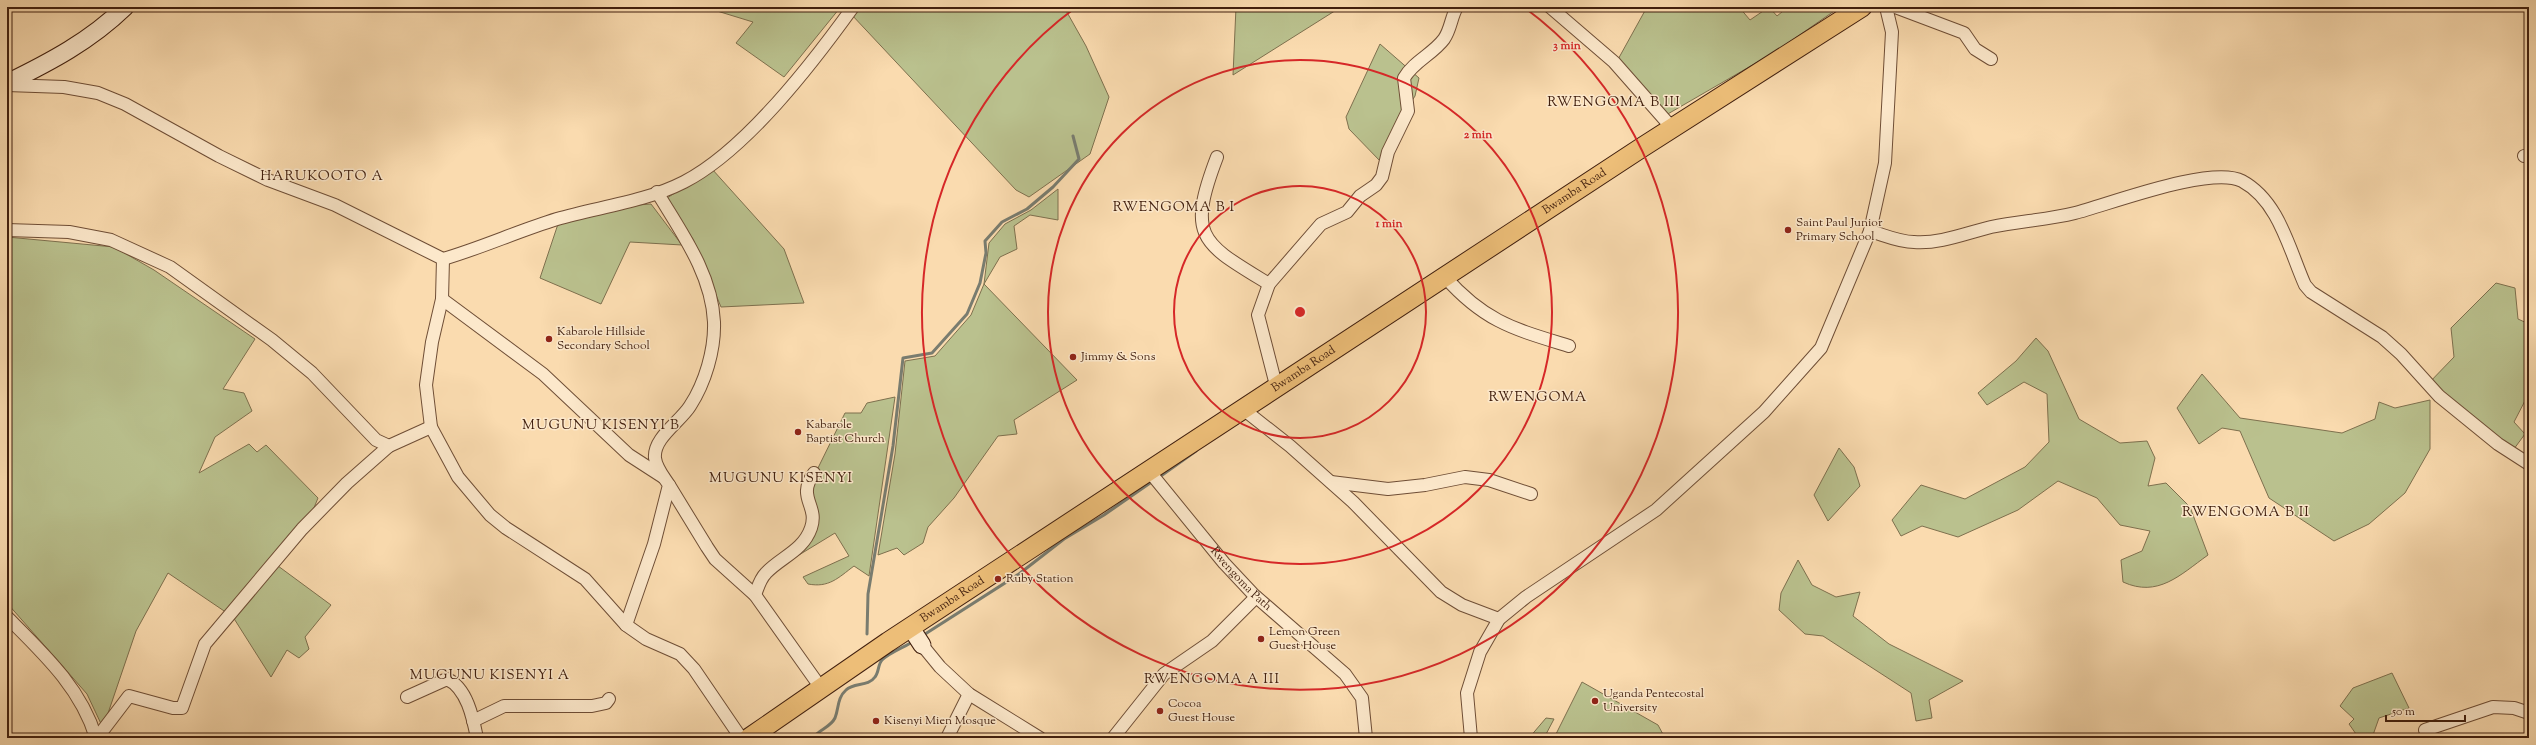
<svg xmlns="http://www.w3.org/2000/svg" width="2536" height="745" font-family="'Sorts Mill Goudy',serif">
<rect width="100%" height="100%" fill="#fadbaf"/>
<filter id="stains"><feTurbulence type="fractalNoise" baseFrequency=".005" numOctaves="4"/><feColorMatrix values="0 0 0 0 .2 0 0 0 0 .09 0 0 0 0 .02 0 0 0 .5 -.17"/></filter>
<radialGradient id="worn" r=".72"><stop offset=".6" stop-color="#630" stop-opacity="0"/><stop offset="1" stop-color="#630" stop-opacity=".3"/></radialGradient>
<!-- green -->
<g fill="#bac18e" stroke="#7e704e">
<path d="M704 7H846L843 12 839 9 784 77 736 43 753 22Z"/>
<path d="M856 7H1064L1086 46 1109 97 1090 154 1029 197 1016 190 851 14Z"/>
<path d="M1236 7H1341L1233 75Z"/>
<path d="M1647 7H1739L1750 20 1769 7 1777 16 1788 7H1840L1775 52 1666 115 1616 63Z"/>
<path d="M1380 44 1419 78 1415 96 1394 129 1381 162 1349 129 1346 117Z"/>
<path d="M712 169 784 249 804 303 721 307 693 239 668 204 667 198Z"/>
<path d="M1058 189V220L1030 215 1014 226 1017 249 1000 257 984 284 1077 380 1014 420 1017 434 998 436 954 498 928 527 923 543 904 555 897 548 878 555 895 454 905 361 935 356 971 315 984 284 989 243 1005 224 1031 210Z"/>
<path d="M651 204 682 245 630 242 601 304 540 278 558 224 624 206Z"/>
<path d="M7 237 114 247 154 270 255 339 223 389 244 393 252 411 215 437 199 473 249 444 257 452 266 445 318 498 311 515 274 563 331 605 305 637 309 649 299 658 287 650 271 677 233 617 168 573 136 631 103 728 87 694 7 603Z"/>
<path d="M2496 283 2515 288 2518 319 2529 324V359L2527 362 2529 393 2514 422 2525 434 2508 457 2426 386 2454 357 2451 328Z"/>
<path d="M2036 338 2048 351 2079 419 2120 443 2147 441 2155 458 2148 486 2166 483 2190 507 2208 555C2180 575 2158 598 2123 582L2121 560 2142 551 2150 531 2120 525 2097 498 2058 481 2018 510 1958 537 1922 526 1901 536 1892 520 1921 485 1965 499 2025 467 2049 442 2047 394 2024 382 1987 405 1978 393 2016 361Z"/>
<path d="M2202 374 2240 418 2342 433 2375 419 2379 402 2395 408 2430 400V449L2405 493 2369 524 2334 541 2269 498 2240 431 2222 428 2199 444 2177 408Z"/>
<path d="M895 397 869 576 854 566C838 578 829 588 808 584L803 577 849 556 835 533 794 558 811 517 804 482 812 468 817 470 845 413H861L867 403Z"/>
<path d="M1839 448 1854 467 1860 486 1828 521 1814 495Z"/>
<path d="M1798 560 1812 585 1836 597 1860 592 1853 616 1889 644 1963 681 1929 700 1932 718 1916 721 1911 693 1823 636 1805 634 1779 610 1781 593Z"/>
<path d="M2392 673 2409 708 2379 718 2373 735 2356 734 2349 724 2354 719 2340 706 2353 688Z"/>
<path d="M1582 682 1658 725 1665 738H1554Z"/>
<path d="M1546 718 1554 719 1544 738H1529Z"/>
</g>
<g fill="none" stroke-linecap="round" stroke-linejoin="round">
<!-- stream -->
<g stroke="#797c6f" stroke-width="3">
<path d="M1158 478 1196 451"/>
<path d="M867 634 868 594 893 446 903 358 932 353 967 314 980 283 986 253 985 241 1002 222 1027 209 1053 187 1079 159 1073 136"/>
<path d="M922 636 1019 574 1064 539 1104 515 1153 481"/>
<path d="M813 738C819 729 830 728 835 718 839 708 837 698 846 690 854 682 868 687 875 677 879 672 878 664 882 660 890 652 905 647 914 641"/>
</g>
<!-- street casing -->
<g stroke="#6f4e36" stroke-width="14">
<g id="street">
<path d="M1550 7 1614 62 1673 129"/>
<path d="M1895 7 1964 33 1975 49 1991 59"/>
<path d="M7 85 64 87 98 93 125 104 219 156 268 180 335 205 443 259C481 248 518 231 557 219 598 207 645 202 684 182 746 150 812 64 853 7"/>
<path d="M2524 156 2529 155"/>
<path d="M1217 157C1186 238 1202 243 1269 284"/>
<path d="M7 230 69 232 111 240 170 267 272 340 312 373 376 440 389 446 431 427"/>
<path d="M1870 231C1884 235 1899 242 1914 242 1940 244 1966 233 1991 227 2019 221 2047 220 2075 213 2110 204 2211 165 2242 181 2279 201 2289 249 2305 285L2311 292 2382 337 2401 354 2439 396 2498 444 2529 464"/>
<path d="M443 259 442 299 432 342 426 385 431 427 458 477 490 515 506 528 585 579 626 625 646 639 680 654 694 669 741 738"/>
<path d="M1445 277C1485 322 1514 329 1569 346"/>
<path d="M442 299 543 374 629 455 663 477"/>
<path d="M1277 389 1258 315 1269 284 1321 224 1347 212 1360 196 1376 185 1382 177 1388 152 1408 111 1404 78C1414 61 1433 54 1444 39 1451 29 1451 17 1457 7"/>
<path d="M1243 409 1290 446 1353 502 1441 592 1462 605 1499 619"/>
<path id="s1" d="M1149 471 1224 563 1254 595 1345 674 1362 698 1366 738"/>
<path d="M1331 482 1388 489 1425 485 1465 477 1489 480 1531 494"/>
<path d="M669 485 707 547 715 559 755 595 821 688"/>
<path d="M755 595C758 587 760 579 766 573 781 557 803 551 811 528 819 505 796 498 814 473"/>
<path d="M7 617C43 653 81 688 96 738"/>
<path d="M626 625 654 544 669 485C664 477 656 468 655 458 653 438 680 422 690 406 705 383 715 350 714 322 712 274 681 232 657 192"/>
<path d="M922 645 940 667 969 694 1040 738"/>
<path d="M407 697 447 679C467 688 473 718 477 738"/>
<path d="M473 721 504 706H592L606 703 609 699"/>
<path d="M2425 730 2493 707 2514 708 2529 713"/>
<path d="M97 738 129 696 173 708H182L205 644 302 529 347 483 389 446"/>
<path d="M947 738 969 694"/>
<path d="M1113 738 1164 674 1212 641 1256 597"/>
<path d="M1471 738 1467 693 1480 652 1499 619 1526 597 1656 510 1764 412 1821 348 1870 231 1885 163 1892 32 1886 7"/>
</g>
</g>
<!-- secondary casing -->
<g stroke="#411f0e" stroke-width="19">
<g id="secondary">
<path d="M7 83C50 62 90 41 125 7"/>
<path d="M911 628 922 645"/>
</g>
</g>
<!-- primary casing -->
<g stroke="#411f0e" stroke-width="21">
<g id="primary">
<path id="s2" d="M749 738 888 642 1641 148 1862 7"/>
</g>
</g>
<!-- street -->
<use href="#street" stroke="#fce8cb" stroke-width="12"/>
<!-- secondary -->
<use href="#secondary" stroke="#fce8cb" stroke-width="17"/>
<!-- primary -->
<use href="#primary" stroke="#edbe78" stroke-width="19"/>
</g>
<!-- distance rings -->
<g fill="none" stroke="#d62828" stroke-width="2">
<circle cx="1300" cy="312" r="126"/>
<circle cx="1300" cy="312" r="252"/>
<path d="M1525 8A378 378 0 1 1 1075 8"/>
</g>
<!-- markers -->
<g fill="#8f2418" stroke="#fce8cb" stroke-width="1.5">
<circle cx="1788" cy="230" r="4"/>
<circle cx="549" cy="339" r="4"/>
<circle cx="1073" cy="357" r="4"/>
<circle cx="798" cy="432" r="4"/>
<circle cx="998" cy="579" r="4"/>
<circle cx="1261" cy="639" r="4"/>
<circle cx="1595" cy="701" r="4"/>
<circle cx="1160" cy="711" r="4"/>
<circle cx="876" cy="721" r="4"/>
</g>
<g text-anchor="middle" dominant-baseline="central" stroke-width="3" stroke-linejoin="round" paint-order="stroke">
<!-- street labels -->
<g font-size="12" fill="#411f0e" stroke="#fce8cb">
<text stroke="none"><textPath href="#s2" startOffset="990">Bwamba Road</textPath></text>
<text stroke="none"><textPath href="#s2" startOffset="666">Bwamba Road</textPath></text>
<text stroke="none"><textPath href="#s1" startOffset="142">Rwengoma Path</textPath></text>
<text stroke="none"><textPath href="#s2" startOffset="246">Bwamba Road</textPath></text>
</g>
<!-- poi labels -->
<g font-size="12" fill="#411f0e" stroke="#fce8cb" text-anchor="start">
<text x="1796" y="223">Saint Paul Junior<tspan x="1796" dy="14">Primary School</tspan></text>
<text x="557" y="332">Kabarole Hillside<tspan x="557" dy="14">Secondary School</tspan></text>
<text x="1081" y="357">Jimmy &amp; Sons</text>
<text x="806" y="425">Kabarole<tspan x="806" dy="14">Baptist Church</tspan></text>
<text x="1006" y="579">Ruby Station</text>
<text x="1269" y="632">Lemon Green<tspan x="1269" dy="14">Guest House</tspan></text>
<text x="1603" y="694">Uganda Pentecostal<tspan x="1603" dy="14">University</tspan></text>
<text x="1168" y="704">Cocoa<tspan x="1168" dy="14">Guest House</tspan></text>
<text x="884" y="721">Kisenyi Mien Mosque</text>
</g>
<!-- quarter labels -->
<g font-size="14" letter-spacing="1" fill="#411f0e" stroke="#fce8cb">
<text x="1614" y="103">RWENGOMA B III</text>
<text x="322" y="177">HARUKOOTO A</text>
<text x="1174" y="208">RWENGOMA B I</text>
<text x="1538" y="398">RWENGOMA</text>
<text x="601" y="426">MUGUNU KISENYI B</text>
<text x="781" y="479">MUGUNU KISENYI</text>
<text x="2246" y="513">RWENGOMA B II</text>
<text x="490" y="676">MUGUNU KISENYI A</text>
<text x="1212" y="680">RWENGOMA A III</text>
</g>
</g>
<circle cx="1300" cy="312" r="6" fill="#d62828" stroke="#fce8cb" stroke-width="2"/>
<g font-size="12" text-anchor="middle" font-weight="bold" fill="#d62828" stroke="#fce8cb" stroke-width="3" stroke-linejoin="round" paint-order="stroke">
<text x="1567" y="49">3 min</text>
<text x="1478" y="138">2 min</text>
<text x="1389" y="227">1 min</text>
</g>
<!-- margin -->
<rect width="2536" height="745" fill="none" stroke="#fadbaf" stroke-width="24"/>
<rect x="8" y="8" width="2520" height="729" fill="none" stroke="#411f0e" stroke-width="2"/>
<rect x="12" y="12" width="2512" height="721" fill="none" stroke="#411f0e"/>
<!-- scale -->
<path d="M2386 715v6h79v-6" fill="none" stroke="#411f0e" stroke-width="2"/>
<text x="2392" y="715" font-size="12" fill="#411f0e" stroke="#fce8cb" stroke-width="3" paint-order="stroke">50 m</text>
<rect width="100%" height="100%" filter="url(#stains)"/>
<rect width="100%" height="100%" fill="url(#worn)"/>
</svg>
